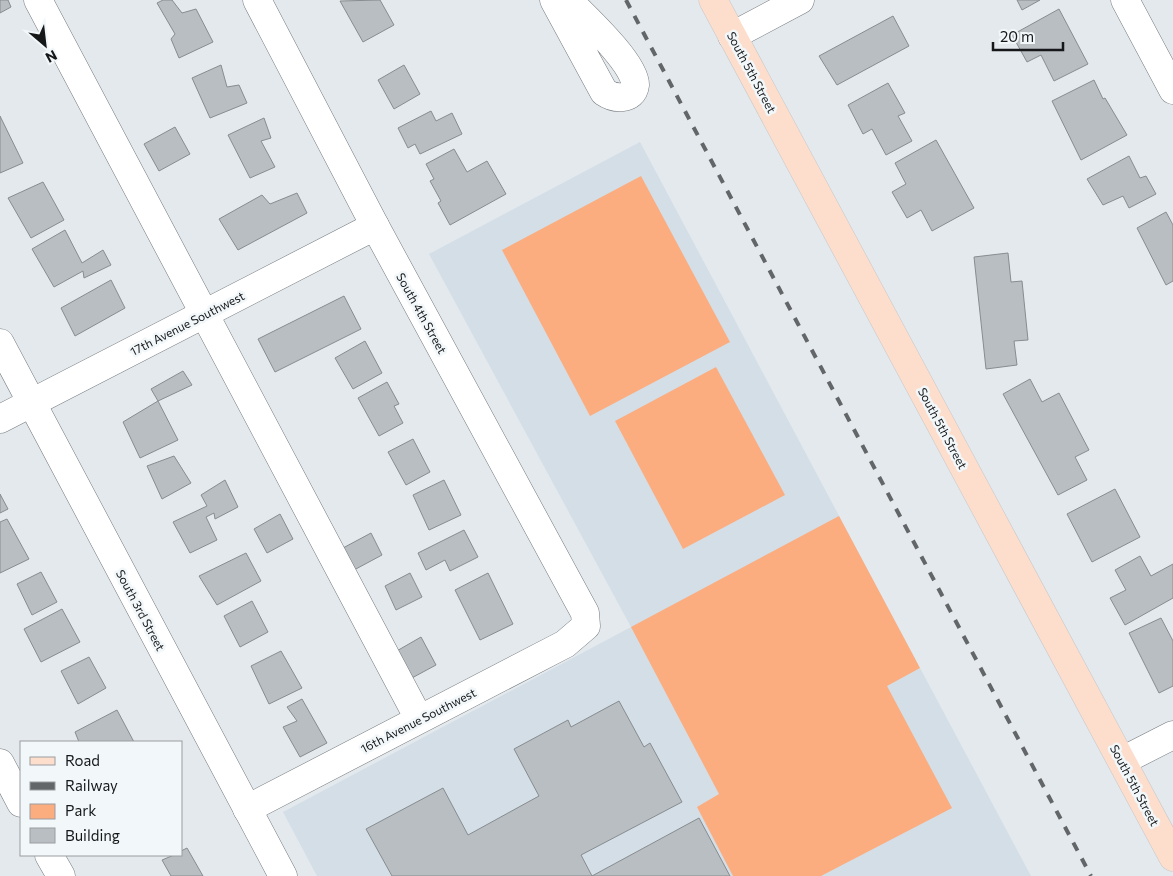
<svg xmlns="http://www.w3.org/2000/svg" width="1173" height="876" font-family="Commissioner,sans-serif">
<rect width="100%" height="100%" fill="#e4e9ed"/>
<!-- built -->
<path fill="#d3dee7" d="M640 142 920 668 1031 876H317L283 812 631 627 429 254Z"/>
<!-- green -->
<g fill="#fbad80">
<path d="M641 176 730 342 590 416 502 250Z"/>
<path d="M716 367 785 495 683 549 615 421Z"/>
<path d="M839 516 920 668 887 686 952 808 821 876H733L697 807 719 794 631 627Z"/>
</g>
<!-- building -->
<g fill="#b9bec2" stroke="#878c8f">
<path d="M0 0H8L11 7 0 13Z"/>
<path d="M163 0H172L182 13 196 9 213 42 179 58 171 39 175 34 157 3Z"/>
<path d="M380 0 394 25 363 42 340 1Z"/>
<path d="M1017 0H1040L1022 10Z"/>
<path d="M1059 9 1088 64 1054 81 1041 55 1027 62 1012 35Z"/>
<path d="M893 16 909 46 837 85 819 56Z"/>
<path d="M221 65 227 87 239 85 247 103 210 118 192 78Z"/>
<path d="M404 65 420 94 394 109 378 80Z"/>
<path d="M1094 80 1103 99 1105 98 1127 135 1081 160 1052 101Z"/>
<path d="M888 83 905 113 898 116 912 141 886 155 872 129 863 134 848 105Z"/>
<path d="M431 111 436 121 452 113 462 134 420 154 415 144 408 148 398 128Z"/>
<path d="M0 116 23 163 0 173Z"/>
<path d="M264 118 271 138 261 141 275 167 250 178 228 135Z"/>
<path d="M175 127 190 154 159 171 144 144Z"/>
<path d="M936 140 974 208 932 231 921 210 907 218 892 192 906 184 895 163Z"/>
<path d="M454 149 467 172 487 161 506 194 450 225 438 203 441 201 430 181 434 179 426 164Z"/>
<path d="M1129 156 1140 178 1146 176 1156 194 1129 208 1123 196 1103 205 1087 179Z"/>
<path d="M43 182 64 220 31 238 8 198Z"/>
<path d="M297 193 307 213 238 250 219 219 262 195 270 204Z"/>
<path d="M1166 212 1173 225V281L1166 285 1137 228Z"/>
<path d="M65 230 82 263 103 250 111 265 84 278 83 271 54 287 32 249Z"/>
<path d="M1008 253 1011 282 1022 281 1028 340 1014 341 1017 365 986 369 974 257Z"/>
<path d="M111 280 125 308 75 336 61 308Z"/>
<path d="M344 296 361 329 275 372 258 339Z"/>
<path d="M365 341 382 373 353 389 335 358Z"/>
<path d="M183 371 192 385 158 401 151 389Z"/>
<path d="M1030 379 1042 402 1059 393 1089 450 1075 457 1087 480 1058 495 1003 394Z"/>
<path d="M387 382 399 404 394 406 403 423 379 436 358 398Z"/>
<path d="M158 401 178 440 140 458 123 422Z"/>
<path d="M413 439 430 472 406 485 388 452Z"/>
<path d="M174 456 191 483 162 499 147 466Z"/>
<path d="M225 480 238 507 215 519 214 513 206 517 217 540 190 553 173 522 207 506 201 495Z"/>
<path d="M444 480 461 515 429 530 413 495Z"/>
<path d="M1115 489 1140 537 1092 562 1067 514Z"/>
<path d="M0 494 8 509 0 513Z"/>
<path d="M280 514 293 539 267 553 254 529Z"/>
<path d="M7 519 29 559 0 573V522Z"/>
<path d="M464 530 478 557 450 571 445 560 426 570 418 553Z"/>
<path d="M371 533 382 555 354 570 343 548Z"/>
<path d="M246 553 261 581 217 605 199 576Z"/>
<path d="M1140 556 1151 576 1173 564V598L1125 625 1110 598 1126 590 1115 570Z"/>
<path d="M41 572 57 602 32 615 17 584Z"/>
<path d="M410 573 422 597 396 610 385 586Z"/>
<path d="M488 573 513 624 480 640 455 590Z"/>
<path d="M252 601 268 632 240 647 224 616Z"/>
<path d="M62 609 80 642 41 662 24 629Z"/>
<path d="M1161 618 1173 641V686L1159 693 1129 633Z"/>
<path d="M421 637 436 665 410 679 395 652Z"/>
<path d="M281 651 302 688 269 704 251 666Z"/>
<path d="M89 657 106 688 78 704 61 671Z"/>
<path d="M302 699 327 743 300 757 283 727 297 721 287 707Z"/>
<path d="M619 701 644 747 650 743 682 802 581 855 592 876 699 818 730 876H392L366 829 443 788 468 835 539 796 514 749 568 720 571 727Z"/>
<path d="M117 710 134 742H79L75 732Z"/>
<path d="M187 848 203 876H171L162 860 174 855H181V851Z"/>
</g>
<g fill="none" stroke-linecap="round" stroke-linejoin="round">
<!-- minor casing -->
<g stroke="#757a7d" stroke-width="29">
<g id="minor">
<path d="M38 0 419 719"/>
<path d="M554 0 604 92C614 99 633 101 635 85 637 66 587 19 573 5L565 0"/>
<path d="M1125 0 1173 90"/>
<path d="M732 36 800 0"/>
<path d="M0 343 283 876"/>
<path d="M0 419 375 226"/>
<path d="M1122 761 1173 735"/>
<path d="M0 763 21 803"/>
<path d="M247 809 565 644 586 626 585 613 579 602 375 226 257 0"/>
<path d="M49 855 61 876"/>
</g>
</g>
<!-- major casing -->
<g stroke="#c7c7c8" stroke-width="29">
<path id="major" d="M713 0 1173 857"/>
</g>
<!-- minor -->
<use href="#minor" stroke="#fff" stroke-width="28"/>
<!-- major -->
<use href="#major" stroke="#fddecd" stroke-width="28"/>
<!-- rail -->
<path stroke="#636668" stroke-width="4" stroke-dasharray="9 9" stroke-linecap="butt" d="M626 0 1091 876"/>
</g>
<g text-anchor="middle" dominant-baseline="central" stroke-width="5" stroke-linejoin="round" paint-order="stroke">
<!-- street labels -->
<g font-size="12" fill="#151718" stroke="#f2f7fa">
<text transform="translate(752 72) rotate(62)">South 5th Street</text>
<text transform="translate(422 313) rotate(61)">South 4th Street</text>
<text transform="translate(187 323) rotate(-27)">17th Avenue Southwest</text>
<text transform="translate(943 428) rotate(62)">South 5th Street</text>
<text transform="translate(141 610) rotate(62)">South 3rd Street</text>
<text transform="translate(418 720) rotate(-27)">16th Avenue Southwest</text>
<text transform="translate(1135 785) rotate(62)">South 5th Street</text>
</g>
</g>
<!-- legend -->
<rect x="20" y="741" width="162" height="115" fill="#f2f7fa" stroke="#9a9da0"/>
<rect x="30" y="757" width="25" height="8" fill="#fddecd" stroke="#9a9da0"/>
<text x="65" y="766" font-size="15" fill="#151718">Road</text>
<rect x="30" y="782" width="25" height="8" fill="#636668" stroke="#9a9da0"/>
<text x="65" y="791" font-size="15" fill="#151718">Railway</text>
<rect x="30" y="804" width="25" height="15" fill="#fbad80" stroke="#9a9da0"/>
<text x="65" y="816" font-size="15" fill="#151718">Park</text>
<rect x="30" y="828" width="25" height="15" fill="#b9bec2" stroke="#9a9da0"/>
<text x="65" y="841" font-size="15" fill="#151718">Building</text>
<!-- north arrow -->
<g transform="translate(45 45) rotate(152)" stroke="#f2f7fa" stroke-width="4" paint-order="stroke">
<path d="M0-4L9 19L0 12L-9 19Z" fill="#151718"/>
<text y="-8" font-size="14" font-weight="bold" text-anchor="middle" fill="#151718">N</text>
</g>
<!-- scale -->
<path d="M993 42v8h70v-8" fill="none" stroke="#151718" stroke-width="2.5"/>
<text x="1000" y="42" font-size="15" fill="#151718" stroke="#f2f7fa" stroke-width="4" paint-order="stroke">20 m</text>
</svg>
